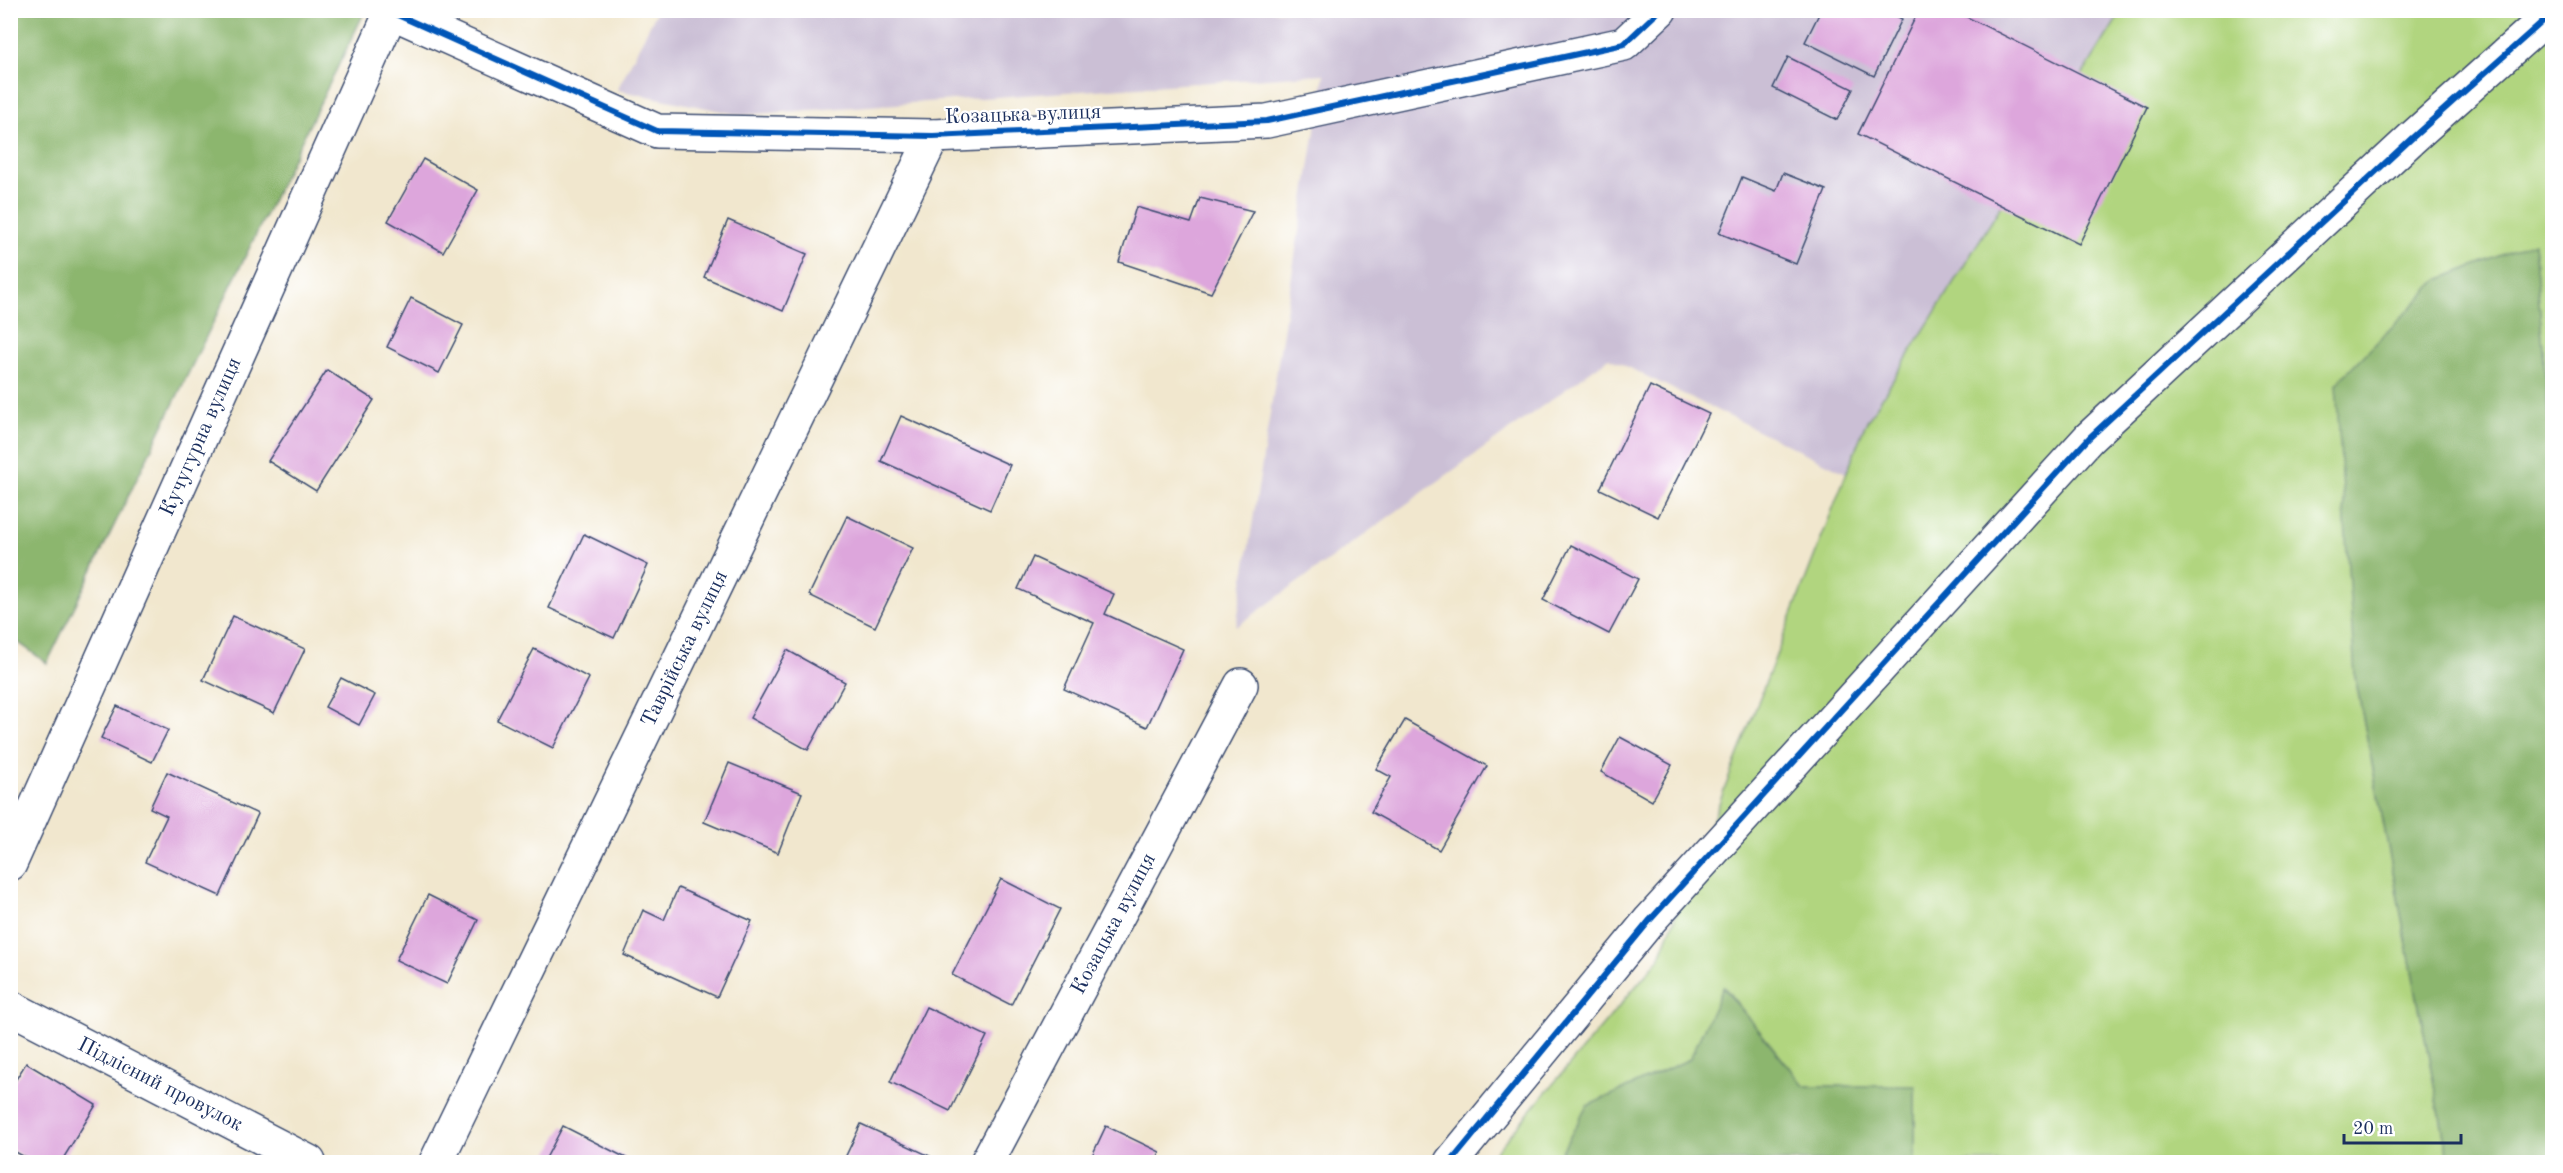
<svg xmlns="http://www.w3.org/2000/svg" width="2563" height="1173" font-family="'Old Standard TT',serif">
<rect width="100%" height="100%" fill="#fff"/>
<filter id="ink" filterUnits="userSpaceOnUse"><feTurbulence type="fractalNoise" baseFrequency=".0167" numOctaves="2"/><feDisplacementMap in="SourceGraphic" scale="12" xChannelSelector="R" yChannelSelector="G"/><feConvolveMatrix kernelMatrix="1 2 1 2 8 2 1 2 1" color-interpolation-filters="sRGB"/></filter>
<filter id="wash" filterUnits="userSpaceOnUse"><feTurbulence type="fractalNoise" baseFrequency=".008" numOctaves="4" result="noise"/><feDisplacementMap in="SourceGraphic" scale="24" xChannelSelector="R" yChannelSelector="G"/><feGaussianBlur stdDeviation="1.35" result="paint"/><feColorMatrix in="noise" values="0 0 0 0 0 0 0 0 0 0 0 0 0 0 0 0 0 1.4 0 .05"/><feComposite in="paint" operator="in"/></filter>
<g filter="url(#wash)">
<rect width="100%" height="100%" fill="#f1e7ce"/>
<!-- industrial -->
<path fill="#cbbfd5" d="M657 11H2122L1865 425 1848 474 1609 358 1236 627 1324 74 741 115 617 90Z"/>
<!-- green -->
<path fill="#b1d57f" stroke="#66826e" stroke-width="1.5" d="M2122 11H2552V457L2534 242 2355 676 2449 1162H1913L1915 1161V1087L1804 1086 1724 987 1690 1059 1587 1106 1556 1162H1487L1659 959 1865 425Z"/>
<!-- forest -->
<g fill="#8cb66e" stroke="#547266" stroke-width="1.5">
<path d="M11 10 365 11 47 663 11 637Z"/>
<path d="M2534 242 2552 457V1162H2449L2355 676 2336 384 2438 280Z"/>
<path d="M1723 987 1804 1086H1915V1161L1556 1162 1587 1106 1690 1059Z"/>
</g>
<g id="blocks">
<!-- building -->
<g fill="#dda6dc">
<path d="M1821 10H1884L1902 19 1874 76 1805 42Z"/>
<path d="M1919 10H1953L2147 107 2079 244 1858 134Z"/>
<path d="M1788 57 1853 89 1837 120 1773 88Z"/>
<path d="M423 159 478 190 443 252 388 221Z"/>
<path d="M1783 173 1826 190 1796 264 1719 233 1742 177 1776 191Z"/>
<path d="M1200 198 1253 211 1211 293 1119 262 1136 207 1191 223Z"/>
<path d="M728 220 807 254 783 311 704 277Z"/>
<path d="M411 298 463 325 439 373 387 347Z"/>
<path d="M327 370 374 400 316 491 268 461Z"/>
<path d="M1650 386 1709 414 1658 517 1600 489Z"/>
<path d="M901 416 1010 465 990 510 881 461Z"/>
<path d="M847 516 913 548 875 627 809 595Z"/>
<path d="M584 534 648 565 614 638 549 608Z"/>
<path d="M1571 545 1638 579 1609 634 1543 600Z"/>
<path d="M1033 557 1114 594 1105 614 1183 649 1147 727 1064 689 1094 623 1018 589Z"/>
<path d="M233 616 305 649 274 713 203 680Z"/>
<path d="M534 649 589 678 553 748 497 720Z"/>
<path d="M787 650 845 682 808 750 750 718Z"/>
<path d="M341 678 375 695 359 725 325 707Z"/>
<path d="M117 706 168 730 152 762 101 738Z"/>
<path d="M1405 720 1487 766 1439 850 1371 812 1391 777 1376 769Z"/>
<path d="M1620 737 1672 765 1652 801 1601 772Z"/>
<path d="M729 763 802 793 778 853 704 822Z"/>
<path d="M167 772 258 814 220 896 145 862 167 816 150 808Z"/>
<path d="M1001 879 1060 909 1011 1005 952 975Z"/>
<path d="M678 888 752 921 717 997 624 955 643 910 664 920Z"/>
<path d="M428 895 478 920 447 984 396 960Z"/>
<path d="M926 1007 987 1036 950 1111 890 1082Z"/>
<path d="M26 1063 96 1105 61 1162H34L10 1149V1089Z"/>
<path d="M861 1124 932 1157 929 1162H843Z"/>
<path d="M563 1126 634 1162H544Z"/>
<path d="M1106 1126 1160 1152 1155 1162H1089Z"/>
</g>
</g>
</g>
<g filter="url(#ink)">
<use href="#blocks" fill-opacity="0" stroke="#3b4b6f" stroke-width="1.5"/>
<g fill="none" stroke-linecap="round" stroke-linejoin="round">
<!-- street casing -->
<g stroke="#3b4b6f" stroke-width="36">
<g id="street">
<path d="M391 12 657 131 933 136 1267 121 1624 44 1660 10"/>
<path d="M10 864 392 10"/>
<path d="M10 1007 309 1162"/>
<path d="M436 1162 933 136"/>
<path d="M987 1162 1241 685"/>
<path d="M1451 1162 1650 920 2089 438 2411 139 2552 13"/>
</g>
</g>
<!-- street -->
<use href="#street" stroke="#fff" stroke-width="33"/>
<!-- cycleway casing -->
<g stroke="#fff" stroke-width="10">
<g id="cycleway">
<path d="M391 12 657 131 933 136 1267 121 1624 44 1660 10"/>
<path d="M1451 1162 1650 920 2089 438 2411 139 2552 13"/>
</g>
</g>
<!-- cycleway -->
<use href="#cycleway" stroke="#0057b8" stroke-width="6"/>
</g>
</g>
<g text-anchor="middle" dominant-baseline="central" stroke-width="4.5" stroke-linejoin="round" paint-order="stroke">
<!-- street labels -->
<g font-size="21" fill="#1b2f5e" stroke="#fff">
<text transform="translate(1023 115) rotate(-2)">Козацька вулиця</text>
<text transform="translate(201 437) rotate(-66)">Кучугурна вулиця</text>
<text transform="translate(685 649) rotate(-64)">Таврійська вулиця</text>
<text transform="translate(1114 924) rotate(-62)">Козацька вулиця</text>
<text transform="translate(160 1085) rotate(27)">Підлісний провулок</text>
</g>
</g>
<!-- margin -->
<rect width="2563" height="1173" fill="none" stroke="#fff" stroke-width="36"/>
<!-- scale -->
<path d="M2344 1134v9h117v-9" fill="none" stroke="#1b2f5e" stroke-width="3"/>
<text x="2353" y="1134" font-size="18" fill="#1b2f5e" stroke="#ffffff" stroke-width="4.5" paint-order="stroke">20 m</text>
</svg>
